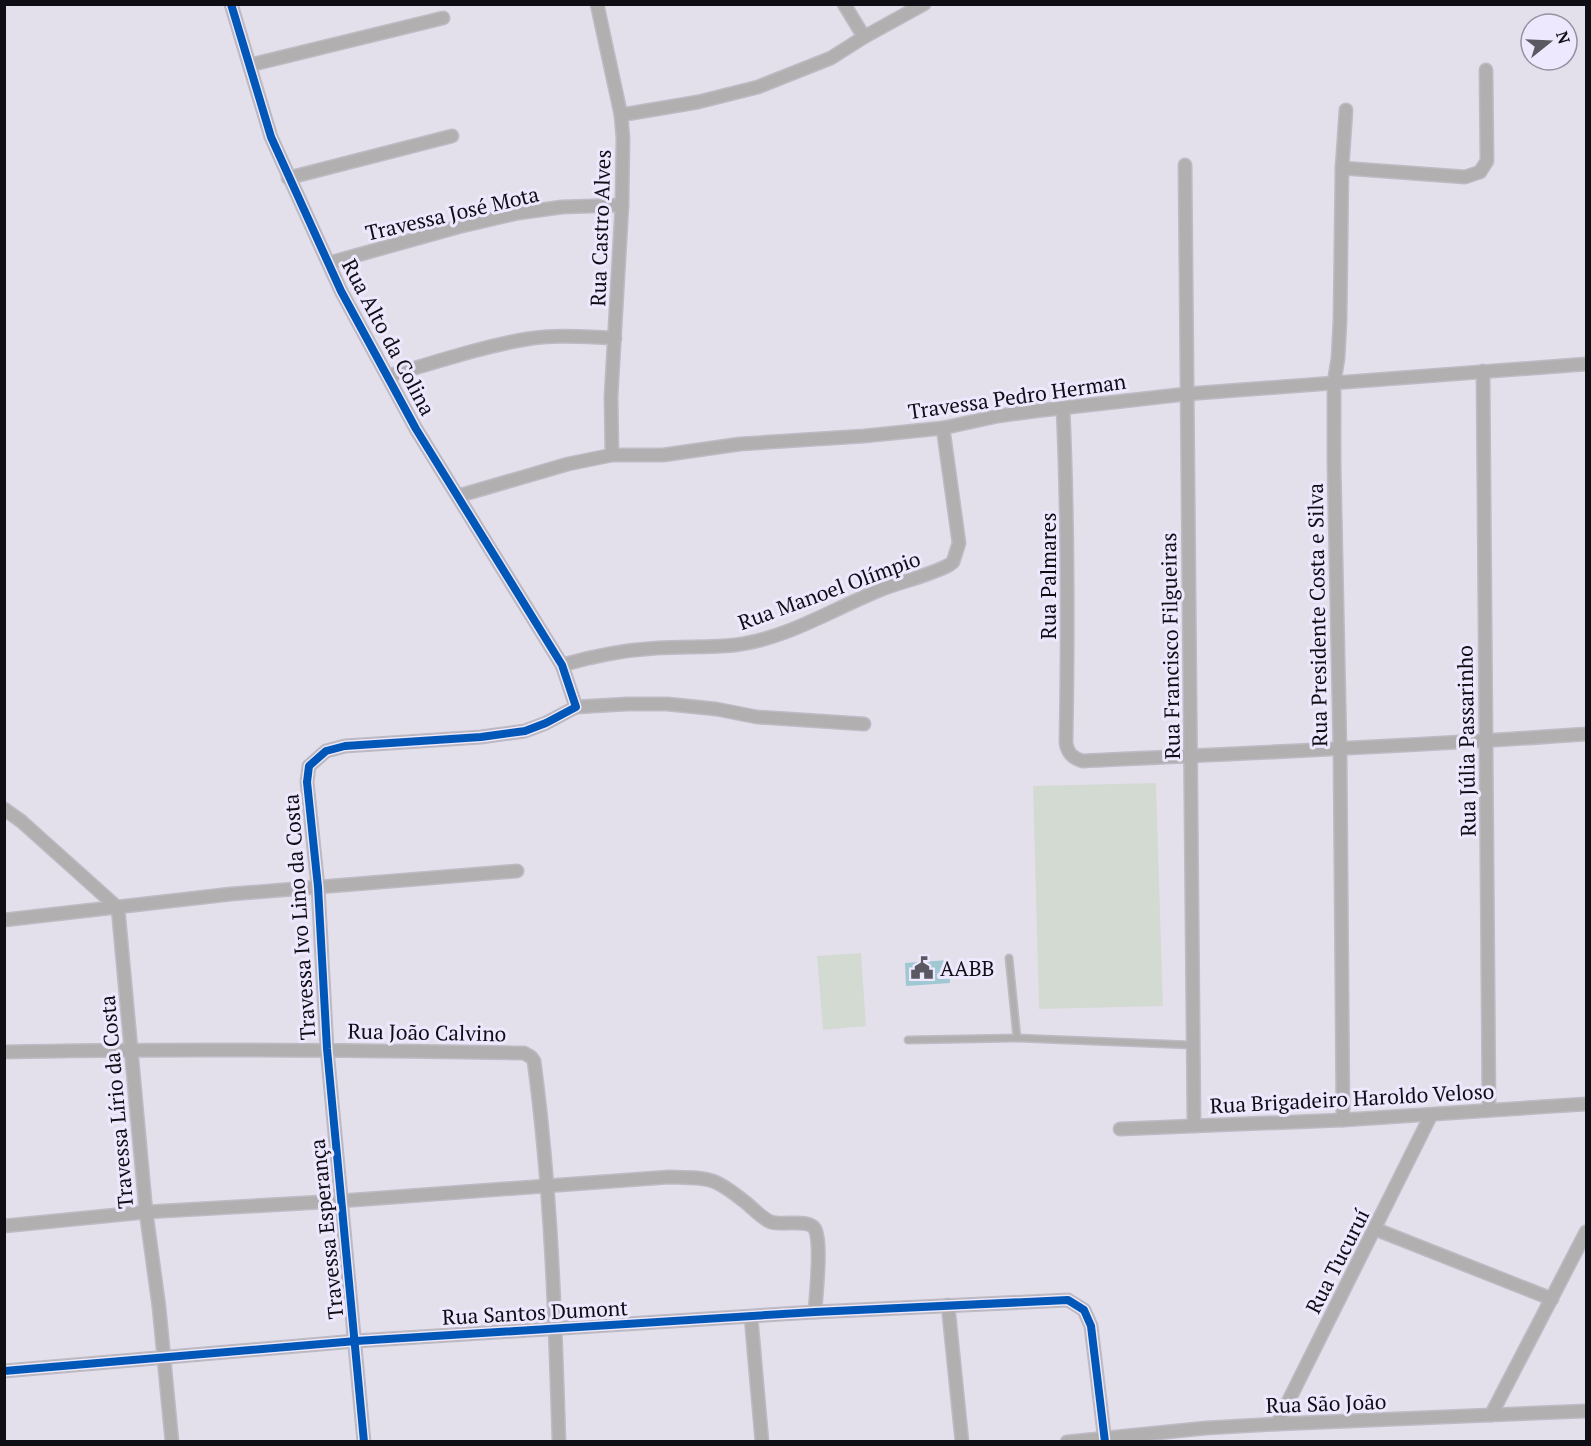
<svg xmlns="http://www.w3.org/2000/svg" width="1591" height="1446" font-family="'PT Serif',serif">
<rect width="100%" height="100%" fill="#e3e0ec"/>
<!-- green -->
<g fill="#d3dad2">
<path d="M1156 783 1163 1006 1039 1009 1033 786Z"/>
<path d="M861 953 866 1026 823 1030 817 956Z"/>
</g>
<!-- water -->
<path fill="#a0c8d3" d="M949 960 950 983 906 986 905 963Z"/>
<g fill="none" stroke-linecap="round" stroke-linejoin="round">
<!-- lane casing -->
<g stroke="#bebbc4" stroke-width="9">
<g id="lane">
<path d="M1009 958 1017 1038"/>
<path d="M908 1040 1017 1038 1191 1045"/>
</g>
</g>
<!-- street casing -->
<g stroke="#bebbc4" stroke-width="15">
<g id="street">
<path d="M231 4 271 137 341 291 416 429 562 665 576 707 546 723 525 731 481 737 345 746 326 751 309 766 307 782 318 887 327 1049 364 1442"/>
<path d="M597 4 621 115 623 138 622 205 611 397 612 455"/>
<path d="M844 4 864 37"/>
<path d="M250 65 443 18"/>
<path d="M621 115 698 102 758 87 831 58 864 37 924 4"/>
<path d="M1185 165 1194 1126"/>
<path d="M1342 168 1465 177 1480 172 1487 161 1486 70"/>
<path d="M288 178 452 136"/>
<path d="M329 263 458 227 518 213 562 207 622 205"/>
<path d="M1483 371 1489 1110"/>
<path d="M388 376C433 363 480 347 527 339 556 334 586 337 615 338"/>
<path d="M1063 408C1068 520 1068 631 1066 743 1068 754 1073 758 1083 761 1251 753 1419 746 1586 734"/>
<path d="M458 496 568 464 612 455H663L740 444 864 436 943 428 998 416 1035 411 1186 394 1586 364"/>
<path d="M562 665C593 656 624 650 657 648 682 646 709 648 735 645 786 639 833 609 880 590 903 581 928 576 949 565L953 562 959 543 943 428"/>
<path d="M576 707 627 704H667L716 709 757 717 864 724"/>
<path d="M4 809 21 821 118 908 146 1212 159 1307 172 1442"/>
<path d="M4 920 231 894 517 871"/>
<path d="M4 1052C178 1048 351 1050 524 1053L531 1057 534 1061C551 1187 555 1314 559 1442"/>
<path d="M1343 1120 1340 750 1334 463V383L1338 358 1340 321 1342 168 1346 110"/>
<path d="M1120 1129 1343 1120 1586 1104"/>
<path d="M4 1226 146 1212 340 1201 669 1177C709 1178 713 1176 745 1202 753 1208 761 1218 771 1222 782 1226 809 1218 815 1229 822 1244 816 1293 815 1312"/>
<path d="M1375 1229 1552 1299"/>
<path d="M948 1305 962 1442"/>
<path d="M751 1317 762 1442"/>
<path d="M4 1371 356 1341 815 1312 1068 1300 1084 1310 1091 1326 1105 1442"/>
<path d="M1491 1415 1586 1232"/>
<path d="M1277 1424 1431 1115"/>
<path d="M1067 1442 1206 1428 1277 1424 1586 1411"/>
</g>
</g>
<!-- lane -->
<use href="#lane" stroke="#b2afb0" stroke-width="6"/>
<!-- street -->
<use href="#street" stroke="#b2afb0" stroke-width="12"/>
<!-- cycleway casing -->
<g stroke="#eee8fe" stroke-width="11">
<g id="cycleway">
<path d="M231 4 271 137 341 291 416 429 562 665 576 707 546 723 525 731 481 737 345 746 326 751 309 766 307 782 318 887 327 1049 364 1442"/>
<path d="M4 1371 356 1341 815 1312 1068 1300 1084 1310 1091 1326 1105 1442"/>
</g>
</g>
<!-- cycleway -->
<use href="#cycleway" stroke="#0057b8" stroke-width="8"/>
</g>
<!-- icons -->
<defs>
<g id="civic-bare" transform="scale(1.8)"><path d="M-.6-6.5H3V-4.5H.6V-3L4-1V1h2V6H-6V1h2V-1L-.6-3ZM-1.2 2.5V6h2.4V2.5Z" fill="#5a5860" stroke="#eee8fe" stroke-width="2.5" paint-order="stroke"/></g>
</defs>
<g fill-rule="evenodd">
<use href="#civic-bare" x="922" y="968"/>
</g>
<g text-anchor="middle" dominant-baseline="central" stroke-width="6" stroke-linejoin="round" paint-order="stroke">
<!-- street labels -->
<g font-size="21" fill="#100e15" stroke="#eee8fe">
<text transform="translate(452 213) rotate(-13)">Travessa José Mota</text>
<text transform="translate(600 228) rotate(-88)">Rua Castro Alves</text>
<text transform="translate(389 337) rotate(62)">Rua Alto da Colina</text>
<text transform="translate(1017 396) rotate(-8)">Travessa Pedro Herman</text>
<text transform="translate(1048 576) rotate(-90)">Rua Palmares</text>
<text transform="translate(829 590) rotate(-20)">Rua Manoel Olímpio</text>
<text transform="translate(1317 615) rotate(-91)">Rua Presidente Costa e Silva</text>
<text transform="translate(1170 646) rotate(-91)">Rua Francisco Filgueiras</text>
<text transform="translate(1466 741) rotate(-91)">Rua Júlia Passarinho</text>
<text transform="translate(299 917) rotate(-94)">Travessa Ivo Lino da Costa</text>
<text transform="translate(427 1032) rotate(1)">Rua João Calvino</text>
<text transform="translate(1352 1098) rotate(-3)">Rua Brigadeiro Haroldo Veloso</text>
<text transform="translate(116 1102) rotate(-95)">Travessa Lírio da Costa</text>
<text transform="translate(326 1229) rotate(-96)">Travessa Esperança</text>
<text transform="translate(1337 1261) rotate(-63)">Rua Tucuruí</text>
<text transform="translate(535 1312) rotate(-3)">Rua Santos Dumont</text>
<text transform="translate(1326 1403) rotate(-2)">Rua São João</text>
</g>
<!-- poi labels -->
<g font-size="21" fill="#100e15" stroke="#eee8fe" text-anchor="start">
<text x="940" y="968">AABB</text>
</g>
</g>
<!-- border -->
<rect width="1591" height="1446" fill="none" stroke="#100e15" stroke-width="12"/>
<!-- north arrow -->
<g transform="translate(1549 42) rotate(72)"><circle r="28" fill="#eee8fe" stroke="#9591a1" stroke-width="1.5"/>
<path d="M0-4.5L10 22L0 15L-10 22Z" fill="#5a5860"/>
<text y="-9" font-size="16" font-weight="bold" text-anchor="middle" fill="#100e15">N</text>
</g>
</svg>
